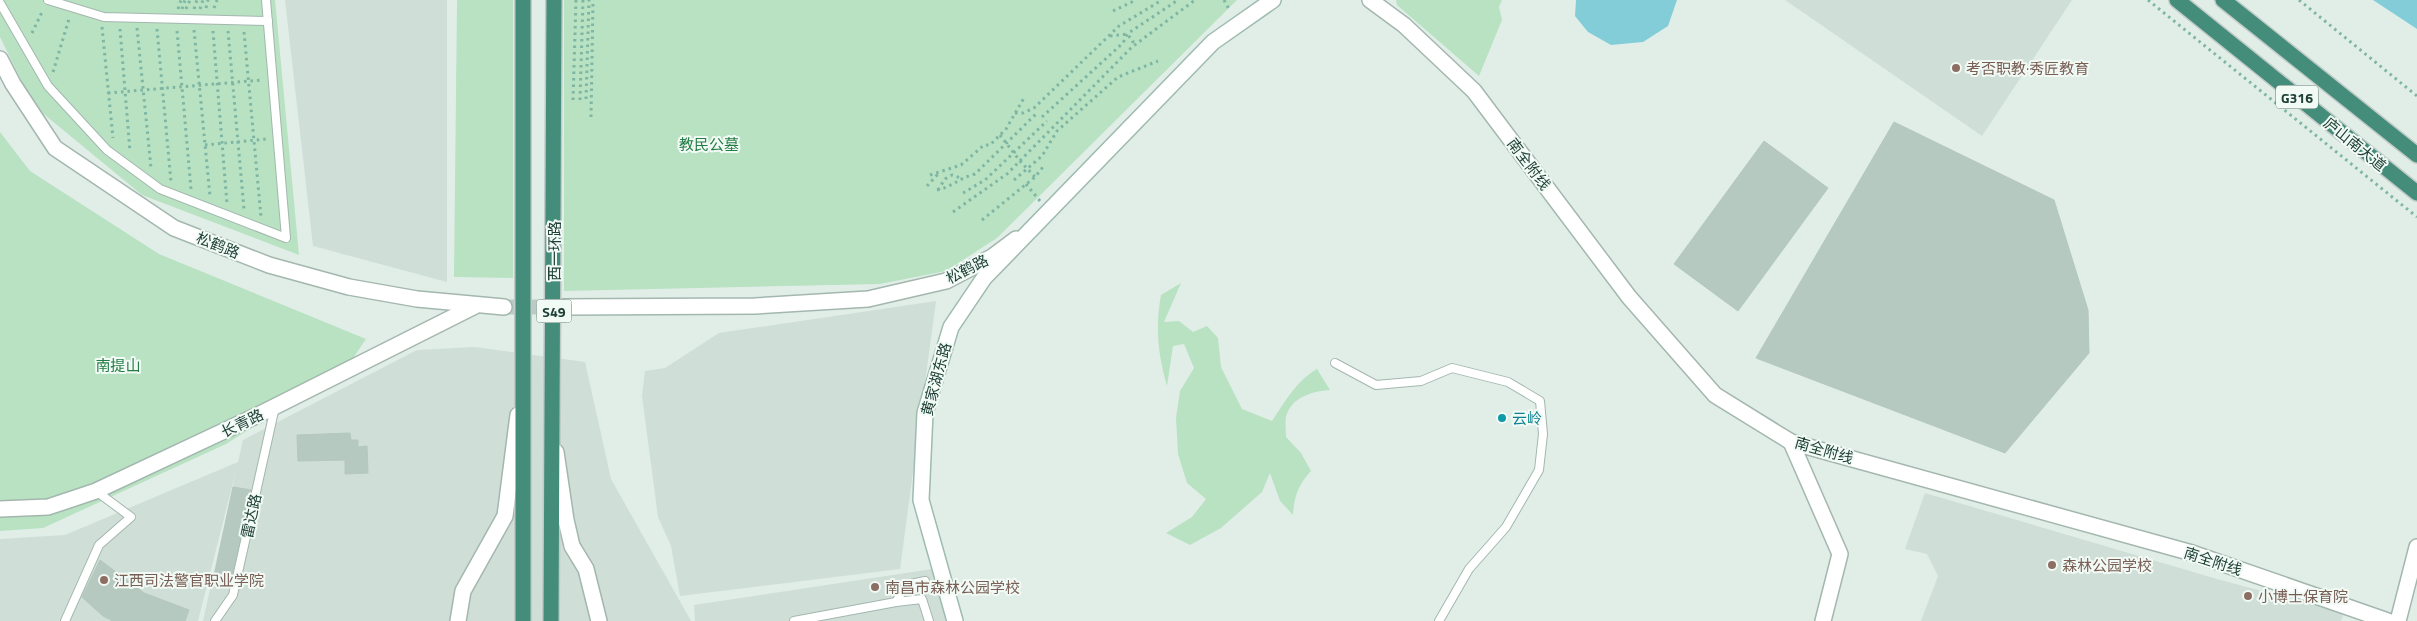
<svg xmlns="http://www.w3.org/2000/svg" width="2417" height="621" font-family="'Titillium Web','Noto Sans SC',sans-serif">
<rect width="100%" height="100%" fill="#e1eee8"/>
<!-- built -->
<g fill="#cfded7">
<path d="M285 0H447V282L313 246Z"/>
<path d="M1785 0H2072L1982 136Z"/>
<path d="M936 301 900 569 680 596 671 546 658 517 642 396 645 371 665 368 719 333Z"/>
<path d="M475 347 585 362 611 479 691 621H203L237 467 198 621H0V539L65 535 238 462 243 440 417 350Z"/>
<path d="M1925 493 2217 579 2344 613 2341 621H1921L1938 576 1927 554 1905 549Z"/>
<path d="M932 569 946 621H695L694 605Z"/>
</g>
<!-- green -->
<g fill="#b8e2c2">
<path d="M0 0H275L299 255 142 195 34 106 0 37Z"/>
<path d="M457 0H513V278L454 277Z"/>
<path d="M564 0H1237L997 238 946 271 880 284 564 291Z"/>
<path d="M1396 0H1502L1499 7 1502 20 1479 76 1397 5Z"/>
<path d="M0 132 30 171 159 254 366 339 347 367 226 444 43 528 0 531Z"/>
<path d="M1181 283 1164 322 1179 321 1193 332 1207 326 1218 338 1221 367 1242 409 1272 421C1285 402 1296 381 1317 369L1330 390C1313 391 1291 397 1286 417 1285 423 1286 431 1286 437L1301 453 1311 471C1298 485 1294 497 1293 515L1280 501 1270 473 1262 492 1221 528 1190 545 1166 533 1192 517 1206 499 1187 483 1178 454 1176 418 1180 391 1194 368 1184 344 1173 346 1167 386C1158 355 1155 327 1161 295Z"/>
</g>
<!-- water -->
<g fill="#83cdd9">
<path d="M1576 0H1677L1668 26 1643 42 1611 45 1588 32 1575 16Z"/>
<path d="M2373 0H2417V29Z"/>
</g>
<!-- building -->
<g fill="#b6c9c1" stroke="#b3c8bf">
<path d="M1894 122 2054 200 2088 310 2089 353 2005 453 1756 358Z"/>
<path d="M1764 141 1828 188 1738 311 1674 264Z"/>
<path d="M350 433 351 440H358V447L367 446 368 473 345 474V460L298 461 297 435Z"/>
<path d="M233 487 251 490 232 575 215 572Z"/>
<path d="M100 560 144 593 189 610 185 621H113L103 616 82 597Z"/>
</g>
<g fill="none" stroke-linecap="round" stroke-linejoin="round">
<!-- tertiary-tunnel -->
<path stroke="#bacbc5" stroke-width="15" stroke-dasharray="15 8" stroke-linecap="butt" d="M504 307H563"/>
<!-- service casing -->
<g stroke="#a3b7af" stroke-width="10">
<g id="service">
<path d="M48 0 104 17 268 21"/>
<path d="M0 3 48 86 107 150 160 189 286 238 266 0"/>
<path d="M1335 363 1376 385 1421 381 1452 368 1508 382 1540 401 1543 434 1539 470 1506 527 1469 569 1439 621"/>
<path d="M896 602 922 599 929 621"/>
<path d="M65 621 99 545 131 517 96 491"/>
<path d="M215 621 233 595 275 407"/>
<path d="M794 621 896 602 906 585 925 581"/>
</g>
</g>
<!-- minor casing -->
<g stroke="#a3b7af" stroke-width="18">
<g id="minor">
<path d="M1370 0 1404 25 1474 91 1629 297 1715 395 1791 442 2192 553 2388 621"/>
<path d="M1791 442 1840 554 1823 621"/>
<path d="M556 452 566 520 572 546 586 569 599 621"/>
<path d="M458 621 463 591 505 516 518 415"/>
<path d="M2398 621 2417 547"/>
</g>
</g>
<!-- tertiary casing -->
<g stroke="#a3b7af" stroke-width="18">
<g id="tertiary">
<path d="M0 59 13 84 55 148 174 228 269 265 349 287 417 299 504 307"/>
<path d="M563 307 755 306 868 299 946 281 992 257 1016 239"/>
<path d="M0 509 48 507 96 491 260 414 475 306"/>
</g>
</g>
<!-- secondary casing -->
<g stroke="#9ebbb0" stroke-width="18">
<path id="secondary" d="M955 621 921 500 925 413 951 327 984 278 1213 42 1273 0"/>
</g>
<!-- trunk casing -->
<g stroke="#c0cac7" stroke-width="18">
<g id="trunk">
<path d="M2177 0 2417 193"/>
<path d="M2223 0 2417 155"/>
<path d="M523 621V0"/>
<path d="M551 621 554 0"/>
</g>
</g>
<!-- path -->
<g stroke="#7eb5a3" stroke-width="3" stroke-dasharray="2.5 4" stroke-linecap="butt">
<path d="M1224 0 1230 11"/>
<path d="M2148 0 2417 217"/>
<path d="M2299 0 2417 96"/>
<path d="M206 8 208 0"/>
<path d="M214 8 217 0"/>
<path d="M178 9 181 0"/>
<path d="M182 9 185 0"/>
<path d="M186 9 190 0"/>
<path d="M194 9 197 0"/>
<path d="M200 9 203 0"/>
<path d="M1113 11 1136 0"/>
<path d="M102 27 113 138"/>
<path d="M137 28 151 168"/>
<path d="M120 29 130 152"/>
<path d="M157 29 171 182"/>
<path d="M194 30 210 196"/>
<path d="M177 31 191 189"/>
<path d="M213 31 227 204"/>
<path d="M228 31 244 209"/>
<path d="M244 32 261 217"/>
<path d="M32 33 43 10"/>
<path d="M1110 36 1127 34 1133 41 1132 46"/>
<path d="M53 72 69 19"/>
<path d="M108 93 262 80"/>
<path d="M586 99 589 0"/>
<path d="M573 100 576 0"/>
<path d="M580 100 583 0"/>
<path d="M1015 113H1023L1034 108 1119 26 1162 0"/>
<path d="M591 117 593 0"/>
<path d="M1042 117 1123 43 1127 34 1178 0"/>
<path d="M1000 135 1020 161 1035 177"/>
<path d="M205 145 267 139"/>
<path d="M930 175 961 165 984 145H990L1006 129 1024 98"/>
<path d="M1014 180 1042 156 1057 131 1118 77 1158 61"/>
<path d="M1026 184 1040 201"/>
<path d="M927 186 938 174"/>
<path d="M937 190C952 187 961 177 975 174L1038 112"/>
<path d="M938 190 945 179 952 175 961 178"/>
<path d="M963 193 985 180 1047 121"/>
<path d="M953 212 1007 174 1132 47 1195 0"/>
<path d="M982 220 1035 177 1043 167"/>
</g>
<!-- service -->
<use href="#service" stroke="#fff" stroke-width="8"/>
<!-- minor -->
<use href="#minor" stroke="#fff" stroke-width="15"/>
<!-- tertiary -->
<use href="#tertiary" stroke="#fff" stroke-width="15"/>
<!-- secondary -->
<use href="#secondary" stroke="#fff" stroke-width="15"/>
<!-- trunk -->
<use href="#trunk" stroke="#448d7b" stroke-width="15"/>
</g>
<!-- markers -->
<g fill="#8d6e63" stroke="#f2faf6" stroke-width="2">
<circle cx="1956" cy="68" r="5"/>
<circle cx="2052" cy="565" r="5"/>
<circle cx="104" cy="580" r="5"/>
<circle cx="875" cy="587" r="5"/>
<circle cx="2248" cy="596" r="5"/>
</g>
<circle fill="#0f9aa8" stroke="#f2faf6" stroke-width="2" cx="1502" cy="418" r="5"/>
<g text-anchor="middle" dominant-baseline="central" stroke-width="4" stroke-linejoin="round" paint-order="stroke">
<!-- shield labels -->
<g fill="#f2faf6" stroke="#5e7870" stroke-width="1">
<rect x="2276" y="85.5" width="42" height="23" rx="4"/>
<rect x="536.5" y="299.5" width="35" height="23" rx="4"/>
</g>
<g font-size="14" font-weight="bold" fill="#1f4137">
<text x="2297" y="97">G316</text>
<text x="554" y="311">S49</text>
</g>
<!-- education labels -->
<g font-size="15" fill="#785e54" stroke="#f2faf6" text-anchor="start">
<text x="1966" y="68">考否职教·秀匠教育</text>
<text x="2062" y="565">森林公园学校</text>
<text x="114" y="580">江西司法警官职业学院</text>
<text x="885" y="587">南昌市森林公园学校</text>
<text x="2258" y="596">小博士保育院</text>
</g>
<!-- park labels -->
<g font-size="15" fill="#247d45" stroke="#f2faf6">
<text x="709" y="144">教民公墓</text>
<text x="118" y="365">南提山</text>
</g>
<!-- street labels -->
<g font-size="15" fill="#1f4137" stroke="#f2faf6">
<text transform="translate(2355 144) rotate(39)">庐山南大道</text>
<text transform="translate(1529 164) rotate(53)">南全附线</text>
<text transform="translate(218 245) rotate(22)">松鹤路</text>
<text transform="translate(554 251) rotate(-90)">西一环路</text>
<text transform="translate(967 269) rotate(-27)">松鹤路</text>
<text transform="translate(936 379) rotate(-75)">黄家湖东路</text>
<text transform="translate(242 423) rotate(-26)">长青路</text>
<text transform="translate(1824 450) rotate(16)">南全附线</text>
<text transform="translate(251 516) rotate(-78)">雷达路</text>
<text transform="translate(2213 561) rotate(18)">南全附线</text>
</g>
<!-- culture labels -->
<g font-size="15" fill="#0d838f" stroke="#f2faf6" text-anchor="start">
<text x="1512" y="418">云岭</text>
</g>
</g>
</svg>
